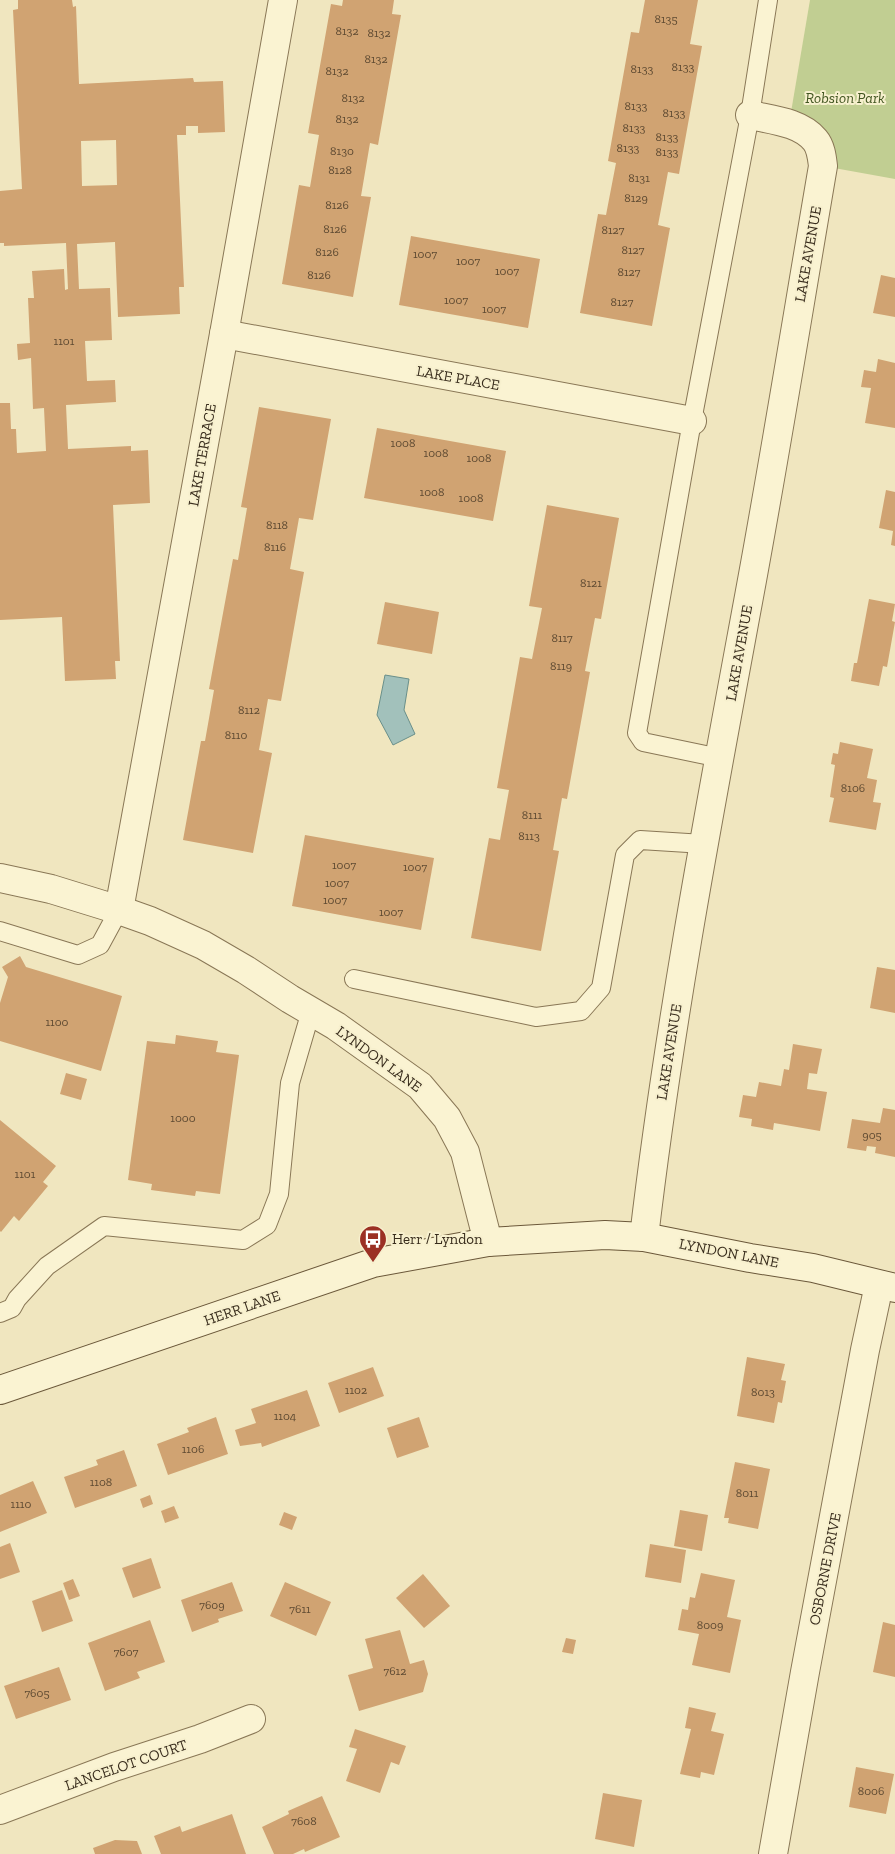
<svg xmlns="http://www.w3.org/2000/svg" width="895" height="1854" font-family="'Zilla Slab',serif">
<rect width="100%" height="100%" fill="#f0e6bf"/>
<!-- green -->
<path fill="#c1ce92" d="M810 0H895V179L823 166 789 124Z"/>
<!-- water -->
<path fill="#a2c1bb" stroke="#698f8a" d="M385 675 409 679 404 710 415 734 393 745 377 715Z"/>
<!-- building -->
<g fill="#d0a372" fill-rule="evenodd">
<path d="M18 0H72L73 7 76 6 79 84 193 78 194 82 223 81 225 132 198 133V126H186V135H177L184 287H179L180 314 118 317 115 242 77 244 79 289 110 288 112 340 85 341 87 381 115 380 116 402 66 405 68 449 131 446V451L148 450 150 503 113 505 120 661H115L116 679 65 681 62 617 0 620V403H10L11 429H16L17 453 46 451 44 408 33 409 31 358 18 360 17 344 30 343 28 298H34L32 271 64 269 65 290 68 289 66 243 4 246V243H0V191L22 189 13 10 18 9ZM116 140 117 185 82 186 81 141Z"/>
<path d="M343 0H394L392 14 401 15 378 145 370 143 361 196 371 197 353 297 282 284 299 185 310 187 319 135 308 133 331 4 342 6Z"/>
<path d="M645 0H698L690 44 702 46 679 174 668 172 658 225 670 228 652 326 580 313 598 214 606 215 616 163 608 161 631 32 639 33Z"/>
<path d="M411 236 540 259 528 328 399 305Z"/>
<path d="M881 275 895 278V317L873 313Z"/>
<path d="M878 359 895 363V428L865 423 871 388 861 387 864 370 876 372Z"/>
<path d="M259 407 331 419 313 520 299 518 290 569 304 572 281 701 268 699 259 750 272 753 253 853 183 840 201 741H205L214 690 209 689 233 559 238 560 247 508 241 507Z"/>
<path d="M377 428 506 451 493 521 364 498Z"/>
<path d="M886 490 895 492V546L891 545 893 531 879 528Z"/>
<path d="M547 505 619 518 601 619 595 618 585 671 590 672 567 799 562 798 553 850 559 851 541 951 471 938 489 838 500 840 509 790 497 788 520 657 532 659 542 608 529 606Z"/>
<path d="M869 599 895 604 892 621 895 622 887 667 883 666 879 686 851 681 854 663H857Z"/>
<path d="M385 602 439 612 432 654 377 644Z"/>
<path d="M840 742 873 749 867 778 877 780 873 802 881 803 876 830 829 822 834 798 830 797 835 765 831 764 833 753 838 754Z"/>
<path d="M305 835 434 858 421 930 292 906Z"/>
<path d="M20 956 26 967 122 996 101 1071 0 1041V1003L8 977 2 967Z"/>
<path d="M877 967 895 970V1013L870 1008Z"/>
<path d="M176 1035 218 1041 216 1052 239 1055 220 1194 196 1191 195 1196 151 1190 152 1184 128 1180 147 1041 175 1044Z"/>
<path d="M793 1044 822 1049 817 1074 809 1073 807 1089 827 1092 820 1131 774 1123 773 1130 751 1126 752 1119 739 1117 743 1095 756 1097 759 1082 781 1086 784 1069 789 1070Z"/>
<path d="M66 1073 87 1079 81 1100 60 1094Z"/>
<path d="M883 1108 895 1110V1157L875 1153 876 1147 867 1146 866 1151 847 1148 852 1119 880 1123Z"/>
<path d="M0 1120 56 1166 43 1182 48 1186 19 1221 14 1216 1 1232 0 1231Z"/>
<path d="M747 1357 785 1364 781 1380 786 1381 782 1403 778 1402 774 1423 737 1416Z"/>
<path d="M373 1367 384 1396 339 1413 328 1383Z"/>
<path d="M307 1390 320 1426 262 1447 261 1443 240 1446 235 1430 256 1423 251 1409Z"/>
<path d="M216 1417 228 1454 168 1475 157 1444 189 1432 187 1428Z"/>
<path d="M419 1417 429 1447 397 1458 387 1428Z"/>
<path d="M124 1450 137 1486 75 1508 64 1477 98 1465 96 1460Z"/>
<path d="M735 1462 770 1469 758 1529 728 1523 729 1518H724Z"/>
<path d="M33 1481 47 1513 0 1532V1495Z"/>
<path d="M150 1495 153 1504 143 1508 140 1499Z"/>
<path d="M174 1506 179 1518 165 1523 161 1511Z"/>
<path d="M680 1510 708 1515 702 1551 674 1546Z"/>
<path d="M284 1512 297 1517 292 1530 279 1525Z"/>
<path d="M10 1543 20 1572 0 1579V1547Z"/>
<path d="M650 1544 686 1550 681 1583 645 1577Z"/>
<path d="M151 1558 161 1588 133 1598 122 1568Z"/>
<path d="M701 1573 735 1580 727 1617 741 1620 730 1673 692 1665 699 1634 678 1630 682 1609 688 1610 690 1597 695 1598Z"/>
<path d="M423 1574 450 1606 424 1628 396 1598Z"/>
<path d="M73 1579 80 1596 69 1600 63 1583Z"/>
<path d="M232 1582 243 1611 218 1619 219 1622 192 1632 181 1600Z"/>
<path d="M285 1582 331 1602 316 1636 270 1616Z"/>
<path d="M62 1590 73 1621 42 1632 32 1601Z"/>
<path d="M150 1620 165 1662 137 1672 140 1678 105 1691 88 1643Z"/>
<path d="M883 1622 895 1625V1677L873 1672Z"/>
<path d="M400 1630 410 1664 424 1660 428 1674 423 1692 359 1711 348 1675 373 1668 365 1639Z"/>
<path d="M566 1638 576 1640 573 1654 562 1652Z"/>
<path d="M59 1667 71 1700 16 1719 4 1686Z"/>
<path d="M689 1707 716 1713 711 1731 724 1734 714 1775 701 1772 700 1778 680 1774 691 1729 685 1728Z"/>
<path d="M355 1729 406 1746 399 1765 391 1762 380 1793 346 1781 357 1749 349 1747Z"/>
<path d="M856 1767 894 1774 886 1814 849 1807Z"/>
<path d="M603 1793 642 1800 634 1847 595 1839Z"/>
<path d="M322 1796 340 1837 305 1852 304 1849 293 1854H274L262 1827 289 1814 288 1811Z"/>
<path d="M232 1814 246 1854H161L154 1836 180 1826 182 1832Z"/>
<path d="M115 1840 137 1841 142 1854H95L93 1848Z"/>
</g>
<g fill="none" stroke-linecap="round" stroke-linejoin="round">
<!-- service casing -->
<g stroke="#897756" stroke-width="20">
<g id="service">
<path d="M720 758 643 742 637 733 692 421 750 115 768 0"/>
<path d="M0 931 78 955 100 945 119 910"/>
<path d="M354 979 536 1017 581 1011 601 988 625 855 640 840 704 844"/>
<path d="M0 1313 12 1308 17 1299 47 1266 104 1226 243 1240 267 1225 279 1194 290 1083 311 1011"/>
</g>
</g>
<!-- minor casing -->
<g stroke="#897756" stroke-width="30">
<g id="minor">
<path d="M224 334 692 421"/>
<path d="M0 878 51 889 119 910 150 921 203 945 246 970 290 999 336 1026 420 1086 447 1118 465 1152 488 1242"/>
<path d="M119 910 224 334 283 0"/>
<path d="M644 1237C669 1024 709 813 748 602 775 457 798 312 823 166 822 158 821 147 815 140 800 122 772 120 750 115"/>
<path d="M0 1810 114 1767 200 1739 251 1719"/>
<path d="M773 1854 805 1672 865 1350 879 1285"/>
</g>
</g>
<!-- secondary casing -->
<g stroke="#6b583a" stroke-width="30">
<path id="secondary" d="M0 1390 373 1263 488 1242 605 1235 644 1237 750 1258 813 1268 895 1288"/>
</g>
<!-- service -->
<use href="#service" stroke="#faf3d2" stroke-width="18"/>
<!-- minor -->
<use href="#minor" stroke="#faf3d2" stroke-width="28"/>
<!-- secondary -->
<use href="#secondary" stroke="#faf3d2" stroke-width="28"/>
</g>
<!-- icons -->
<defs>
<g id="bus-pin" transform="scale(1.4375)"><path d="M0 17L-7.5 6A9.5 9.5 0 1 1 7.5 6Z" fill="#9b3024" stroke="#f7f0ce"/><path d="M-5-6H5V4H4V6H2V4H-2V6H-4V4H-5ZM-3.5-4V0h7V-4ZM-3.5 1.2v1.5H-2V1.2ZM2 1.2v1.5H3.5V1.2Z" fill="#fff"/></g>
</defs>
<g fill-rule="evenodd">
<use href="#bus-pin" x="373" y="1239"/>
</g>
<g text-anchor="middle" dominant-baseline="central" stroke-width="4" stroke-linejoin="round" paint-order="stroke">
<!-- number labels -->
<g font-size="12" fill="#5e4a32">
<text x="666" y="19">8135</text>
<text x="347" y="31">8132</text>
<text x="379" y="33">8132</text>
<text x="376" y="59">8132</text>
<text x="683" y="67">8133</text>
<text x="642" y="69">8133</text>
<text x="337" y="71">8132</text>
<text x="353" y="98">8132</text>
<text x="636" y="106">8133</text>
<text x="674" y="113">8133</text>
<text x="347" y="119">8132</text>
<text x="634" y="128">8133</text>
<text x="667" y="137">8133</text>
<text x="628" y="148">8133</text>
<text x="342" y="151">8130</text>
<text x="667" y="152">8133</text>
<text x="340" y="170">8128</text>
<text x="639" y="178">8131</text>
<text x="636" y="198">8129</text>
<text x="337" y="205">8126</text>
<text x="335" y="229">8126</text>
<text x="613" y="230">8127</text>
<text x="633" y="250">8127</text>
<text x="327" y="252">8126</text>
<text x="425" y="254">1007</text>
<text x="468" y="261">1007</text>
<text x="507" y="271">1007</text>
<text x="629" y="272">8127</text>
<text x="319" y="275">8126</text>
<text x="456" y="300">1007</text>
<text x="622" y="302">8127</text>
<text x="494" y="309">1007</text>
<text x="64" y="341">1101</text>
<text x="403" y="443">1008</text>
<text x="436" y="453">1008</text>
<text x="479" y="458">1008</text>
<text x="432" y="492">1008</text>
<text x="471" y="498">1008</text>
<text x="277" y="525">8118</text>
<text x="275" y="547">8116</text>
<text x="591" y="583">8121</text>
<text x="562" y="638">8117</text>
<text x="561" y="666">8119</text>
<text x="249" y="710">8112</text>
<text x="236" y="735">8110</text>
<text x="853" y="788">8106</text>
<text x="532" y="815">8111</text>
<text x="529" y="836">8113</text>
<text x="344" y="865">1007</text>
<text x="415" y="867">1007</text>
<text x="337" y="883">1007</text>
<text x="335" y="900">1007</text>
<text x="391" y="912">1007</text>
<text x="57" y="1022">1100</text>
<text x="183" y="1118">1000</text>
<text x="872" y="1135">905</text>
<text x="25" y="1174">1101</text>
<text x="356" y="1390">1102</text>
<text x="763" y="1392">8013</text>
<text x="285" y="1416">1104</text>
<text x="193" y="1449">1106</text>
<text x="101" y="1482">1108</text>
<text x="747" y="1493">8011</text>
<text x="21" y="1504">1110</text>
<text x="212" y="1605">7609</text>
<text x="300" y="1609">7611</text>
<text x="710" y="1625">8009</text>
<text x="126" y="1652">7607</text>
<text x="395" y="1671">7612</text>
<text x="37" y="1693">7605</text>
<text x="871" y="1791">8006</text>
<text x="304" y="1821">7608</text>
</g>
<!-- park labels -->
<g font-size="15" font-style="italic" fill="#425521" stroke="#f7f0ce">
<text x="845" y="98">Robsion Park</text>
</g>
<!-- street labels -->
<g font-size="15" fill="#382c1c" stroke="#f7f0ce">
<text transform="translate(808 254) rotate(-80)">LAKE AVENUE</text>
<text transform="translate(458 378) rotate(10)">LAKE PLACE</text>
<text transform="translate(202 455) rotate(-80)">LAKE TERRACE</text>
<text transform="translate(739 653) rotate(-80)">LAKE AVENUE</text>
<text transform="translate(669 1052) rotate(-81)">LAKE AVENUE</text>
<text transform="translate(379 1059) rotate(36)">LYNDON LANE</text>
<text transform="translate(729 1253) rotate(11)">LYNDON LANE</text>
<text transform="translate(242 1308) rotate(-19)">HERR LANE</text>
<text transform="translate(825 1569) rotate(-79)">OSBORNE DRIVE</text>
<text transform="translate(126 1765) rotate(-19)">LANCELOT COURT</text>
</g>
<!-- poi labels -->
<g font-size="15" fill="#382c1c" stroke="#f7f0ce" text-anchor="start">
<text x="392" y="1239">Herr / Lyndon</text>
</g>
</g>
</svg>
